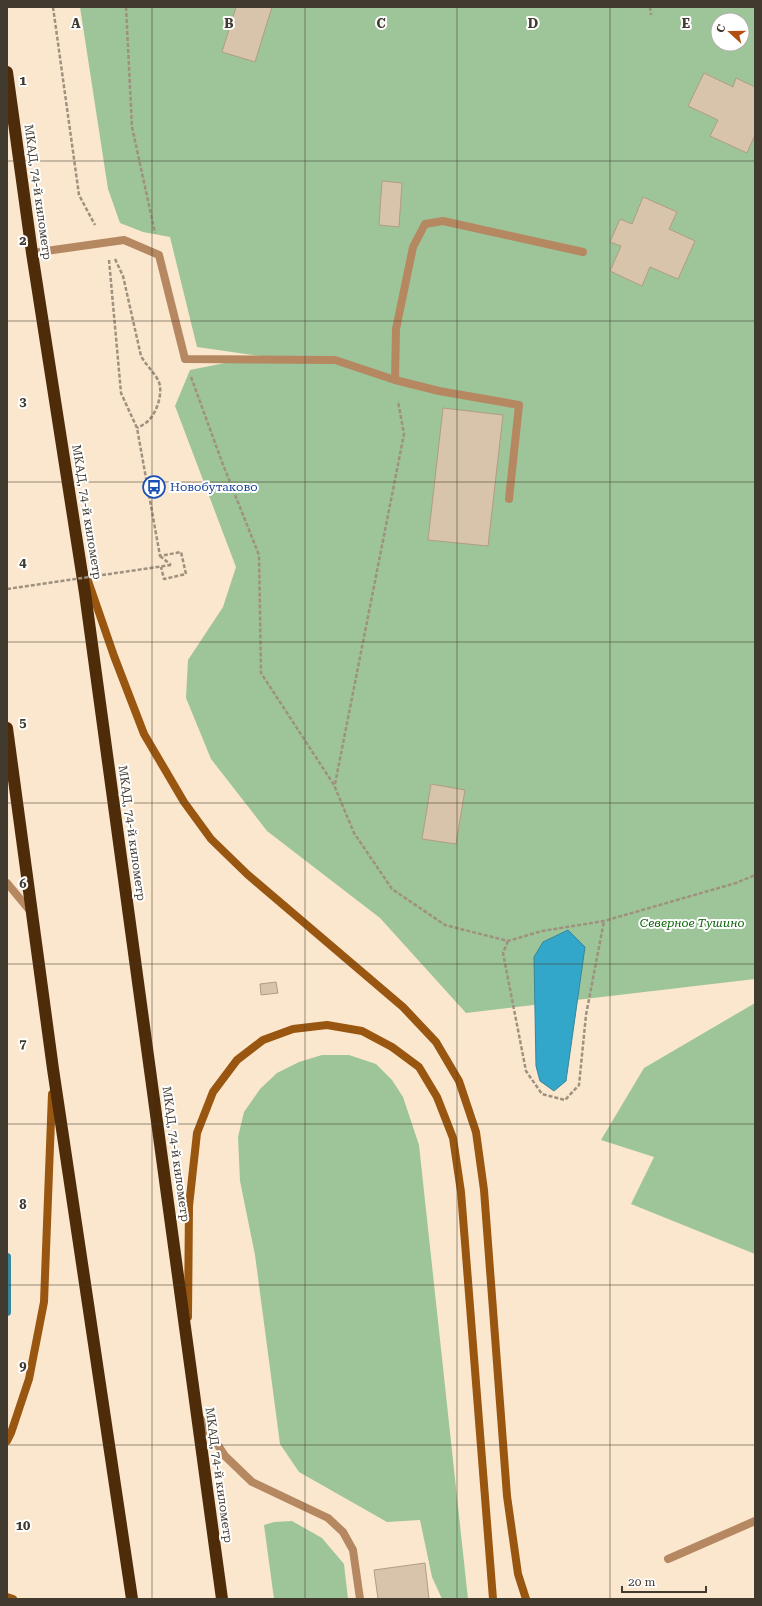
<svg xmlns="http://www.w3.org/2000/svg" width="762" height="1606" font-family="'Roboto Serif',serif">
<rect width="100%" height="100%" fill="#fbe7cd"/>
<!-- green -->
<g fill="#9ec599" fill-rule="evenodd">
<path d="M80 7H755V979L466 1013 380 918 267 831 211 759 186 698 188 660 223 607 236 567 175 406 190 370 260 356 197 347 170 237 143 232 120 223 108 189ZM718 20H742V44H718Z"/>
<path d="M755 1003V1254L631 1204 654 1157 601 1140 644 1068Z"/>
<path d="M322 1055H349L376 1064 392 1080 403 1097 419 1145 468 1599H442L432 1577 420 1520 387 1522 299 1472 280 1444 255 1255 240 1181 238 1137 244 1112 260 1089 277 1073 299 1062Z"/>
<path d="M292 1521 322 1538 344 1564 348 1599H274L264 1525 274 1522Z"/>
</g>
<!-- water -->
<path fill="#33a7c9" stroke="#37869b" d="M568 930 585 947 566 1081 554 1091 540 1081 536 1066 534 957 543 942Z"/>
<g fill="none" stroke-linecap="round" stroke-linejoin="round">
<!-- stream -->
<path stroke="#37869b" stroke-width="8" d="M7 1257V1312"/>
</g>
<!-- building -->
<g fill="#d7c4aa" stroke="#af9d84">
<path d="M236 7H272L255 62 222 52Z"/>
<path d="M704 73 733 87 736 78 755 87V135L747 153 710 136 718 120 688 106Z"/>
<path d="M382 181 402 183 399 227 379 225Z"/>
<path d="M643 197 677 212 669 229 695 241 678 279 650 267 642 286 610 271 621 246 610 242 620 219 632 224Z"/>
<path d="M443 408 503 415 488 546 428 540Z"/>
<path d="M431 784 465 790 456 844 422 839Z"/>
<path d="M276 982 278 993 261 995 260 984Z"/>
<path d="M425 1563 429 1599H378L374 1570Z"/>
</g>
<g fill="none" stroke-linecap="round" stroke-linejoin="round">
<!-- path -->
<g stroke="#9f917f" stroke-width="2.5" stroke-dasharray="4 2" stroke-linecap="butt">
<path d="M53 7 79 195 95 225"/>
<path d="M126 7 132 127 155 233"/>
<path d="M650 7 651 15"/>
<path d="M115 259 123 276 141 356C146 365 153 371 158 380 164 391 157 413 148 421 145 424 141 426 137 428"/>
<path d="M109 260 121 393 137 428 160 556 181 552 186 574 164 579 161 567"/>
<path d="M191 377 222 462 259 555 261 673 334 785 354 833 392 889 445 925 508 941 542 931 604 921 736 883 755 875"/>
<path d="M160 556 171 565"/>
<path d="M335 784 404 434 398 401"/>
<path d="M508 941 503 953 526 1071 542 1094 565 1100 579 1085 586 1015 604 921"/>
</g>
<!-- lane -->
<g stroke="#b68862" stroke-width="8">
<path d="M32 253 124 240 159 255 185 359 335 360 395 380 439 391 519 405 509 499"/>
<path d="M395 380 396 329 413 247 425 224 443 221 583 252"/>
<path d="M7 883 31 912"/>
<path d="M198 1415 225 1456 252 1482 328 1518 343 1532 353 1550 360 1599"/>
<path d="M668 1559 755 1521"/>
</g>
<!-- secondary -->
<g stroke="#995610" stroke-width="8">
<path d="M86 575 114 656 144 734 184 802 211 839 247 874 403 1007 436 1042 459 1081 476 1132 484 1190 507 1496 518 1574 526 1599"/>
<path d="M188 1317 189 1206 197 1133 213 1092 237 1060 263 1040 293 1029 327 1025 362 1031 392 1047 419 1067 437 1097 453 1138 461 1192 493 1599"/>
<path d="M7 1441 11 1433 29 1379 44 1302 52 1094"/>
<path d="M7 1597 13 1599"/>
</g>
<!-- highway -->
<g stroke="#4e2b09" stroke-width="12">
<path d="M7 72 32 253 85 593 222 1599"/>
<path d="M7 728 53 1069 132 1599"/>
</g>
<!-- path-bridge -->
<path stroke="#9f917f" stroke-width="2.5" stroke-dasharray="4 2" stroke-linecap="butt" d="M7 589 171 565"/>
</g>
<!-- grid -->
<path fill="none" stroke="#413a2f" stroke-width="1" stroke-opacity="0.55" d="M152 7V1599M305 7V1599M457 7V1599M610 7V1599M7 161H755M7 321H755M7 482H755M7 642H755M7 803H755M7 964H755M7 1124H755M7 1285H755M7 1445H755"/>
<!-- icons -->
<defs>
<g id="bus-ring" transform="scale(1.15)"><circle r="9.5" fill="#fff" stroke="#1a4fb4" stroke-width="1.5"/><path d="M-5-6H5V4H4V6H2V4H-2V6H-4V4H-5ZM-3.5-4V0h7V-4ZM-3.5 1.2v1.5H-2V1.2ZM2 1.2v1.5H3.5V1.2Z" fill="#1a4fb4"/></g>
</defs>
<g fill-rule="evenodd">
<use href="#bus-ring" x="154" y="487"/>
</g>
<g text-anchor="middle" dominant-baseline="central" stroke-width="4" stroke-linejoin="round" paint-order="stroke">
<!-- street labels -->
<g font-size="12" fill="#413a2f" stroke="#fff">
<text transform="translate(38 192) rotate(82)">МКАД, 74-й километр</text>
<text transform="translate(87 512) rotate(81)">МКАД, 74-й километр</text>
<text transform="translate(132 833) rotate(82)">МКАД, 74-й километр</text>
<text transform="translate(176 1154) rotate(82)">МКАД, 74-й километр</text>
<text transform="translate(219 1475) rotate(82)">МКАД, 74-й километр</text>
</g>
<!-- transit labels -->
<g font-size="12" fill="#164399" stroke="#fff" text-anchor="start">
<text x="170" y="487">Новобутаково</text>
</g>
<!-- park labels -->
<g font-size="12" font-style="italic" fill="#0b6207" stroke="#fff">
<text x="692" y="923">Северное Тушино</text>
</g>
</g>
<g font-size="13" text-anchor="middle" font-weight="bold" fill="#413a2f" stroke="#fff" stroke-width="4" stroke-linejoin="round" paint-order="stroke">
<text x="76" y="28">A</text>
<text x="229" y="28">B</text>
<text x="381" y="28">C</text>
<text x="533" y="28">D</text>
<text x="686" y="28">E</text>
<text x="23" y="85">1</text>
<text x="23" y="245">2</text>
<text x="23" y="406">3</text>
<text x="23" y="567">4</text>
<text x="23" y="727">5</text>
<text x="23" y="888">6</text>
<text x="23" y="1048">7</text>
<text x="23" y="1209">8</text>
<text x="23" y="1370">9</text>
<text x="23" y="1530">10</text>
</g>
<!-- border -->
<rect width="762" height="1606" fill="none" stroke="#413a2f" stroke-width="16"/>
<!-- north arrow -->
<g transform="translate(730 32) rotate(291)"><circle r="19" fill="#ffffff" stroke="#b3b0ac"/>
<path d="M0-3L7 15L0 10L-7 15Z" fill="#b15011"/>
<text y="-6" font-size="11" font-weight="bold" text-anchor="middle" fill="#413a2f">С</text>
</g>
<!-- scale -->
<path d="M622 1586v6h84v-6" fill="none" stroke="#413a2f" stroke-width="2"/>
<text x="628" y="1586" font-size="12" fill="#413a2f" stroke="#ffffff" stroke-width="3" paint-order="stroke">20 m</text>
</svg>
